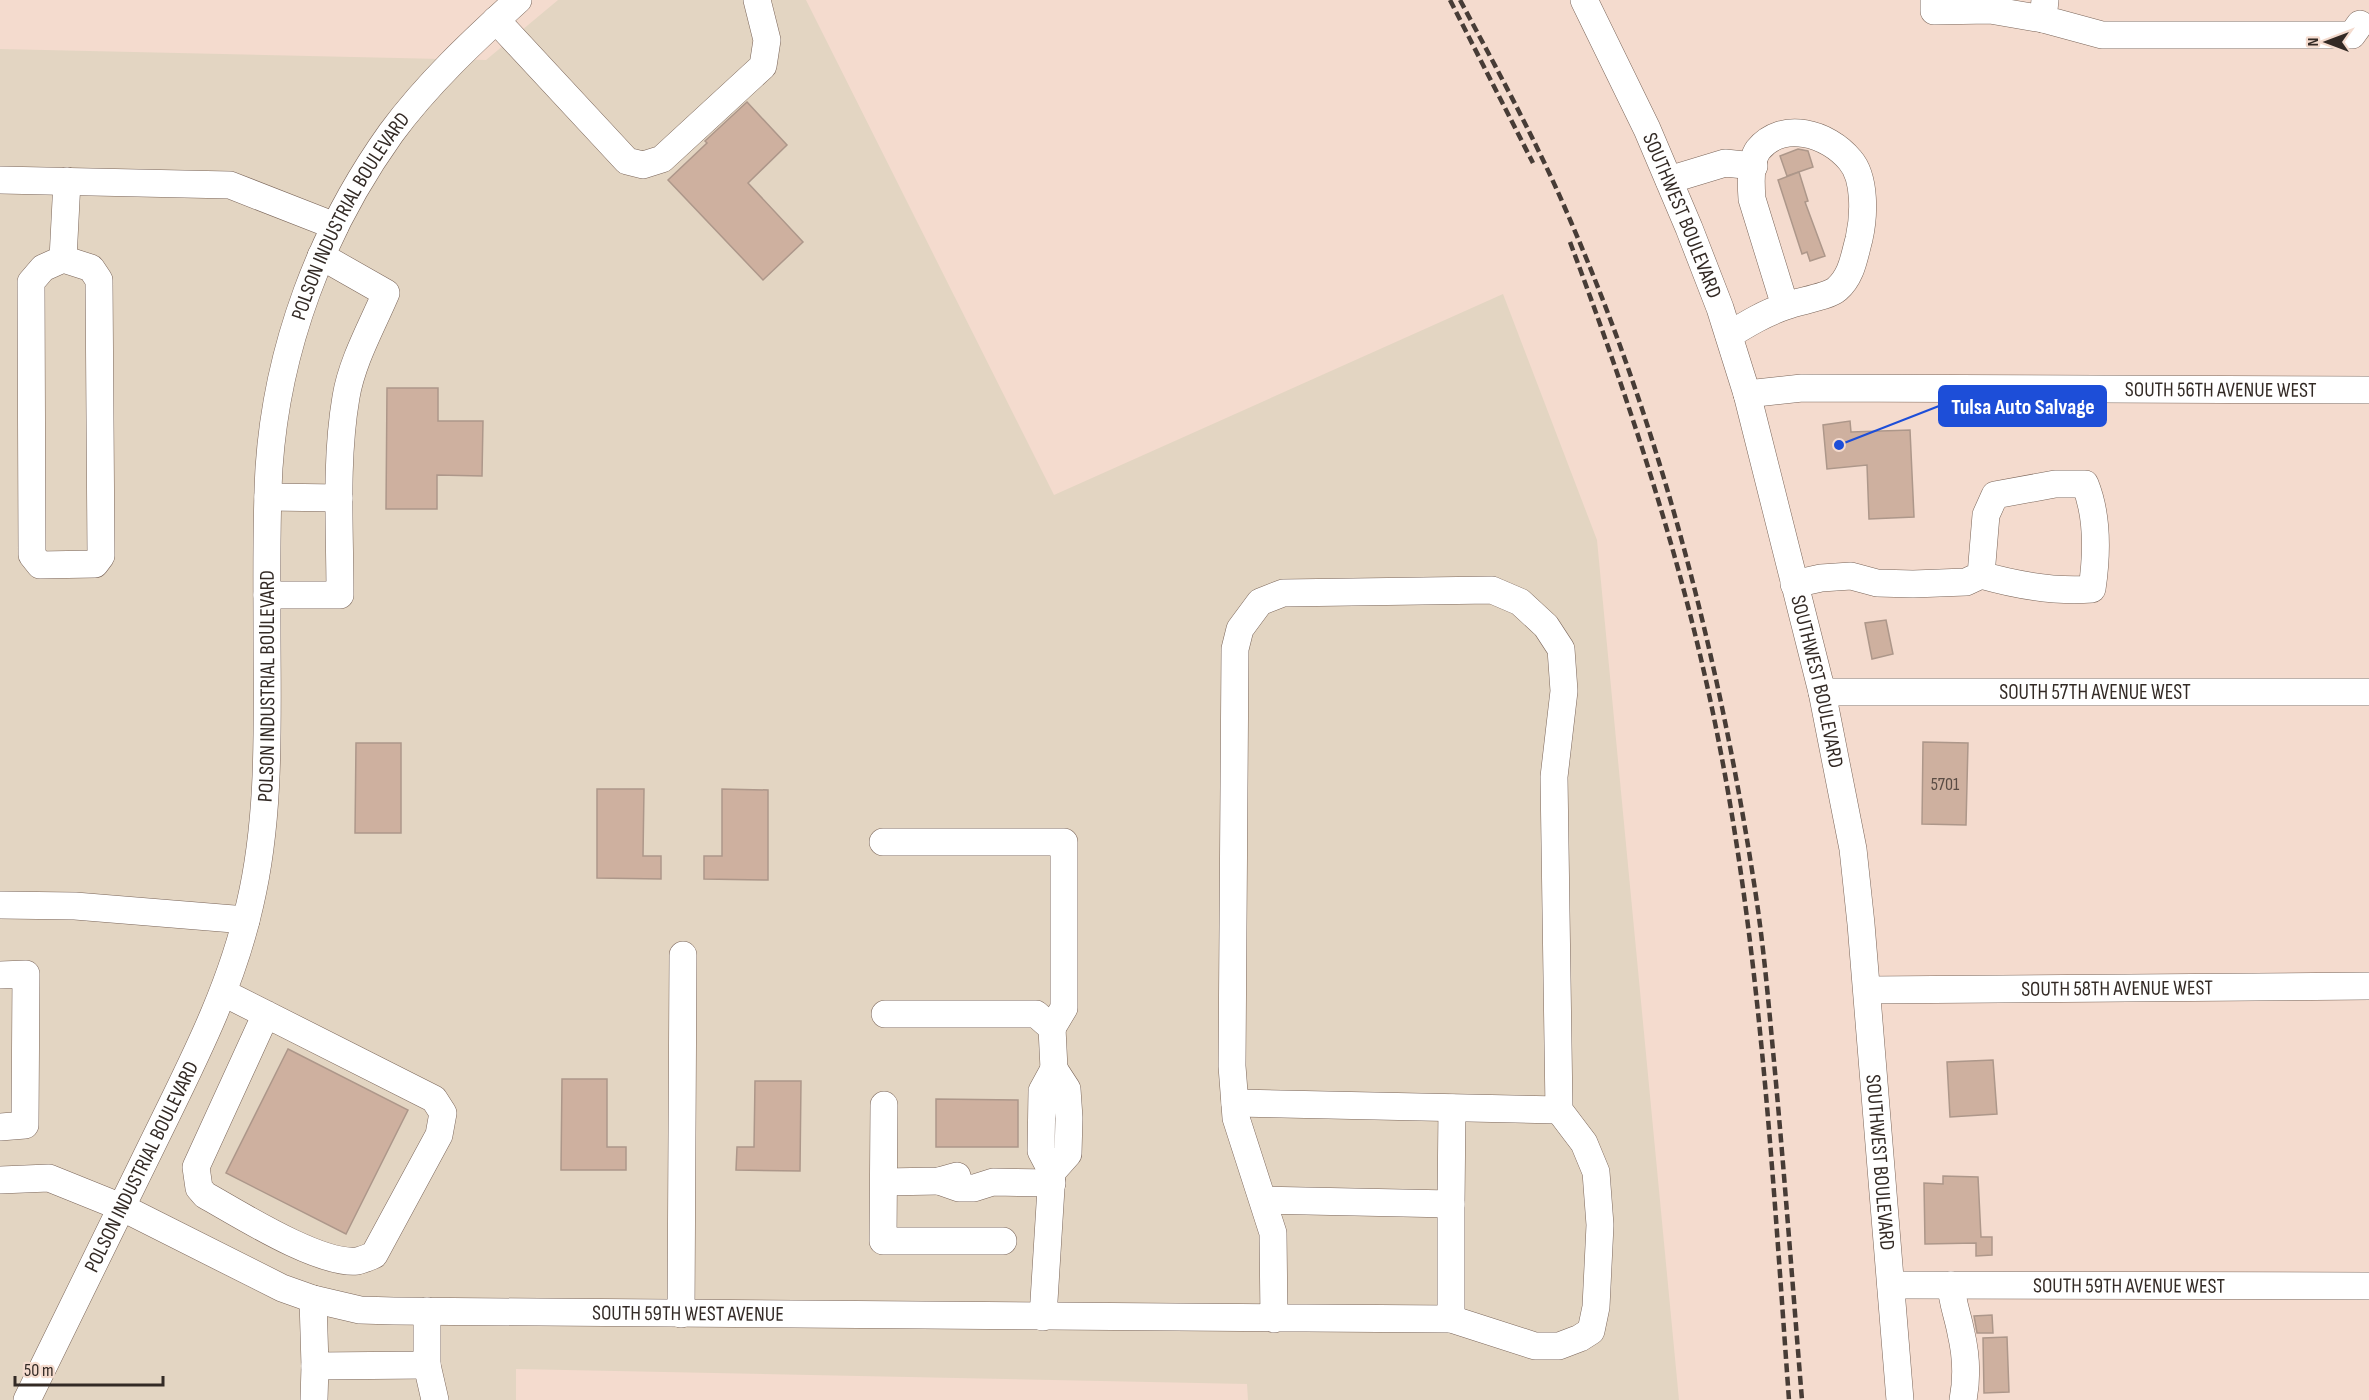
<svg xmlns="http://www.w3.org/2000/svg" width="2369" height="1400" font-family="'Sofia Sans Condensed',sans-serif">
<rect width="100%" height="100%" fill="#f4dbce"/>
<!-- industrial -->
<path fill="#e3d5c2" d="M558 0H806L1054 495 1503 294 1597 540 1679 1400H1248L1247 1384 516 1369V1400H0V49L486 60Z"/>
<!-- building -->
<g fill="#ceb09f" stroke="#ad978a" stroke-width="1.5">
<path d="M747 102 787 145 748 183 803 242 763 280 668 180 707 143 705 141Z"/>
<path d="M1798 149 1808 151 1813 167 1787 176 1780 156Z"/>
<path d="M1799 172 1808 201 1805 202 1825 256 1810 261 1807 252 1802 254 1778 180Z"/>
<path d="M387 388H438V421H483L482 476 437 475V509H386Z"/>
<path d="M1850 421 1851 432 1910 430 1914 517 1869 519 1867 465 1827 469 1823 425Z"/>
<path d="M1886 620 1893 654 1872 659 1865 623Z"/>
<path d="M1923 742 1968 743 1966 825 1922 824Z"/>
<path d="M356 743H401V833H355Z"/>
<path d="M597 789H644L643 856H661V879L597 878Z"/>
<path d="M722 789 768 790V880L704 879V856H722Z"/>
<path d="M288 1049 408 1110 346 1234 226 1173Z"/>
<path d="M1993 1060 1997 1114 1950 1117 1947 1062Z"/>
<path d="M562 1079H607V1147H626V1170H561Z"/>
<path d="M755 1081H801L800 1171 736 1170 737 1147H754Z"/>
<path d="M936 1099 1018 1100V1147H936Z"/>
<path d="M1943 1176 1978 1177 1981 1237H1992V1255L1976 1256V1243L1925 1244 1924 1183 1943 1184Z"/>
<path d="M1992 1315 1993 1333H1977L1974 1316Z"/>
<path d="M2007 1337 2009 1392 1984 1393 1983 1338Z"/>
</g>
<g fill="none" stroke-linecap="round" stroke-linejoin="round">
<!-- minor casing -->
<g stroke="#7a6559" stroke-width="28">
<g id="minor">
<path id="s1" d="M1584 0 1647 129 1689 228 1720 308 1747 394 1822 692 1853 849 1861 924 1900 1400"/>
<path d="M1934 0V11L1990 10 2043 19"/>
<path d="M2045 0 2043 19 2102 35H2352L2360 24"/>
<path d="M496 20 627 161 643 165 662 159 763 66 767 40 757 0"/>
<path d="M0 180 230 185 335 226"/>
<path d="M1669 180 1725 163 1754 166"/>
<path d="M63 259 91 268 99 280 101 556 95 564 40 565 32 555 31 282 43 268 63 259 67 181"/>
<path d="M1729 335C1747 324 1765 313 1786 306 1798 301 1828 297 1837 289 1852 276 1854 257 1859 239 1864 217 1866 178 1850 160 1828 133 1782 120 1758 150 1750 161 1751 186 1752 199L1785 306"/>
<path id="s2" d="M1747 394 1802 388 2369 390"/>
<path d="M268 497 339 498"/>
<path d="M1794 584 1821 578 1851 576 1877 583 1913 584 1966 582 1981 575C2016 585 2055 592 2092 589 2097 555 2098 516 2085 484H2055L1995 495 1986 515 1981 575"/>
<path d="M267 595H340C340 530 335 461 346 397 352 361 372 326 386 293L321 256"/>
<path id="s3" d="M1822 692H2369"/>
<path d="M883 842H1064V1008L1052 1028"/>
<path d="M0 905 75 906 246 920"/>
<path d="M0 975 26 974 25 1125 0 1127"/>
<path id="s4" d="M1867 990 2369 986"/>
<path d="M224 993 434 1099 443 1113 439 1135 374 1255C369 1257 362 1260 357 1261 319 1265 239 1214 205 1195L199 1188 196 1167 266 1014"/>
<path d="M885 1014H1036L1052 1028 1054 1069"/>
<path d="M1235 1103 1559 1110"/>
<path d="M884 1105 883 1241H1003"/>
<path id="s5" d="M0 1180 49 1178 121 1207 282 1288 313 1299 360 1310 394 1311 1451 1319 1535 1346H1559L1580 1338 1591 1331 1596 1307 1600 1225 1596 1172 1584 1143 1559 1110 1554 777 1564 691 1561 649 1546 626 1520 602 1492 590 1283 593 1260 602 1240 629 1235 649 1232 1066 1236 1118 1273 1233 1274 1319"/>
<path d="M939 1181 959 1188H974L993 1182 1052 1183"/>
<path d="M884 1182 939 1181 957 1176"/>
<path d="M1263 1200 1451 1204V1319"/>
<path d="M1451 1204 1452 1108"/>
<path id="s6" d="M1891 1285 2369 1286"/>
<path d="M1951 1285C1952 1302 1958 1316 1961 1333 1966 1354 1967 1379 1963 1400"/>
<path d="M313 1299 315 1366 427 1365V1311"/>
<path d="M681 1314 683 955"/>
<path d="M1043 1317 1052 1172 1041 1151 1042 1091 1054 1069 1067 1089 1069 1118 1068 1154 1052 1172"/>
<path d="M427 1365 435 1400"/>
<path id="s7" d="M27 1400C68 1315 110 1230 152 1145 190 1067 231 990 250 904 271 814 267 722 267 629 267 576 266 522 269 468 277 348 321 231 391 133 427 84 473 41 518 0"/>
<path d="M314 1400 315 1366"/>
</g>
</g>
<!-- minor -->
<use href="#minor" stroke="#fff" stroke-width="27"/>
<!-- rail -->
<g stroke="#473c36" stroke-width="4.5" stroke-dasharray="9 4.5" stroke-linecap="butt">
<path d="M1450 0 1533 163"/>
<path d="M1460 0C1499 73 1539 146 1571 222 1662 433 1719 657 1754 883 1764 946 1769 1009 1775 1072 1785 1181 1793 1291 1802 1400"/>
<path d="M1570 242C1631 405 1686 572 1719 743 1761 958 1773 1182 1789 1400"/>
</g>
</g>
<g text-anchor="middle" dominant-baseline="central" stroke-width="4.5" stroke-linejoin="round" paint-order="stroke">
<!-- number labels -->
<g font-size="18" fill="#5a4c44">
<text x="1945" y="784">5701</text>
</g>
<!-- street labels -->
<g font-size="21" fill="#332a25" stroke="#f4dbce">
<text stroke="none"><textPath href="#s1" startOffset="237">SOUTHWEST BOULEVARD</textPath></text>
<text stroke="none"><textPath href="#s7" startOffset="1250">POLSON INDUSTRIAL BOULEVARD</textPath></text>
<text stroke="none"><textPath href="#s2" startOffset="474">SOUTH 56TH AVENUE WEST</textPath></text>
<text stroke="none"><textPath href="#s1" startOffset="723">SOUTHWEST BOULEVARD</textPath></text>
<text stroke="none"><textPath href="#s7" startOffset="764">POLSON INDUSTRIAL BOULEVARD</textPath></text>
<text stroke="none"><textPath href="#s3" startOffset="273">SOUTH 57TH AVENUE WEST</textPath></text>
<text stroke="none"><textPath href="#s4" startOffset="250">SOUTH 58TH AVENUE WEST</textPath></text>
<text stroke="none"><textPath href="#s1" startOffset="1209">SOUTHWEST BOULEVARD</textPath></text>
<text stroke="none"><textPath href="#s7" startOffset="260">POLSON INDUSTRIAL BOULEVARD</textPath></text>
<text stroke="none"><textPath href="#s6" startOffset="238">SOUTH 59TH AVENUE WEST</textPath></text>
<text stroke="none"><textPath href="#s5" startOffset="716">SOUTH 59TH WEST AVENUE</textPath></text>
</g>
</g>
<!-- callouts -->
<path fill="none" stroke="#1d4ed8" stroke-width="2" d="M1839 445L1939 406"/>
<circle fill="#1d4ed8" stroke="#f4dbce" stroke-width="2" cx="1839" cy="445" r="6"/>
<rect fill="#1d4ed8" stroke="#1d4ed8" stroke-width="2" x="1939" y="386" width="167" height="40" rx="6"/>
<g font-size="22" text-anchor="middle" font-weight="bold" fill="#fff">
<text x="2023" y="414">Tulsa Auto Salvage</text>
</g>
<!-- north arrow -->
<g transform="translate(2327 42) rotate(270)" stroke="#f4dbce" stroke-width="4.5" paint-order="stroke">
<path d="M0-4.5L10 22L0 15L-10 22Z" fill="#332a25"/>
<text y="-9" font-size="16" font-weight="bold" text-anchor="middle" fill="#332a25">N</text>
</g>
<!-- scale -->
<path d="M15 1376v9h148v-9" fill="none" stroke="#332a25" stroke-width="3"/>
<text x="24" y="1376" font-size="18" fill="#332a25" stroke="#f4dbce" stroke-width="4.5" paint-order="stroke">50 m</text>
</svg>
